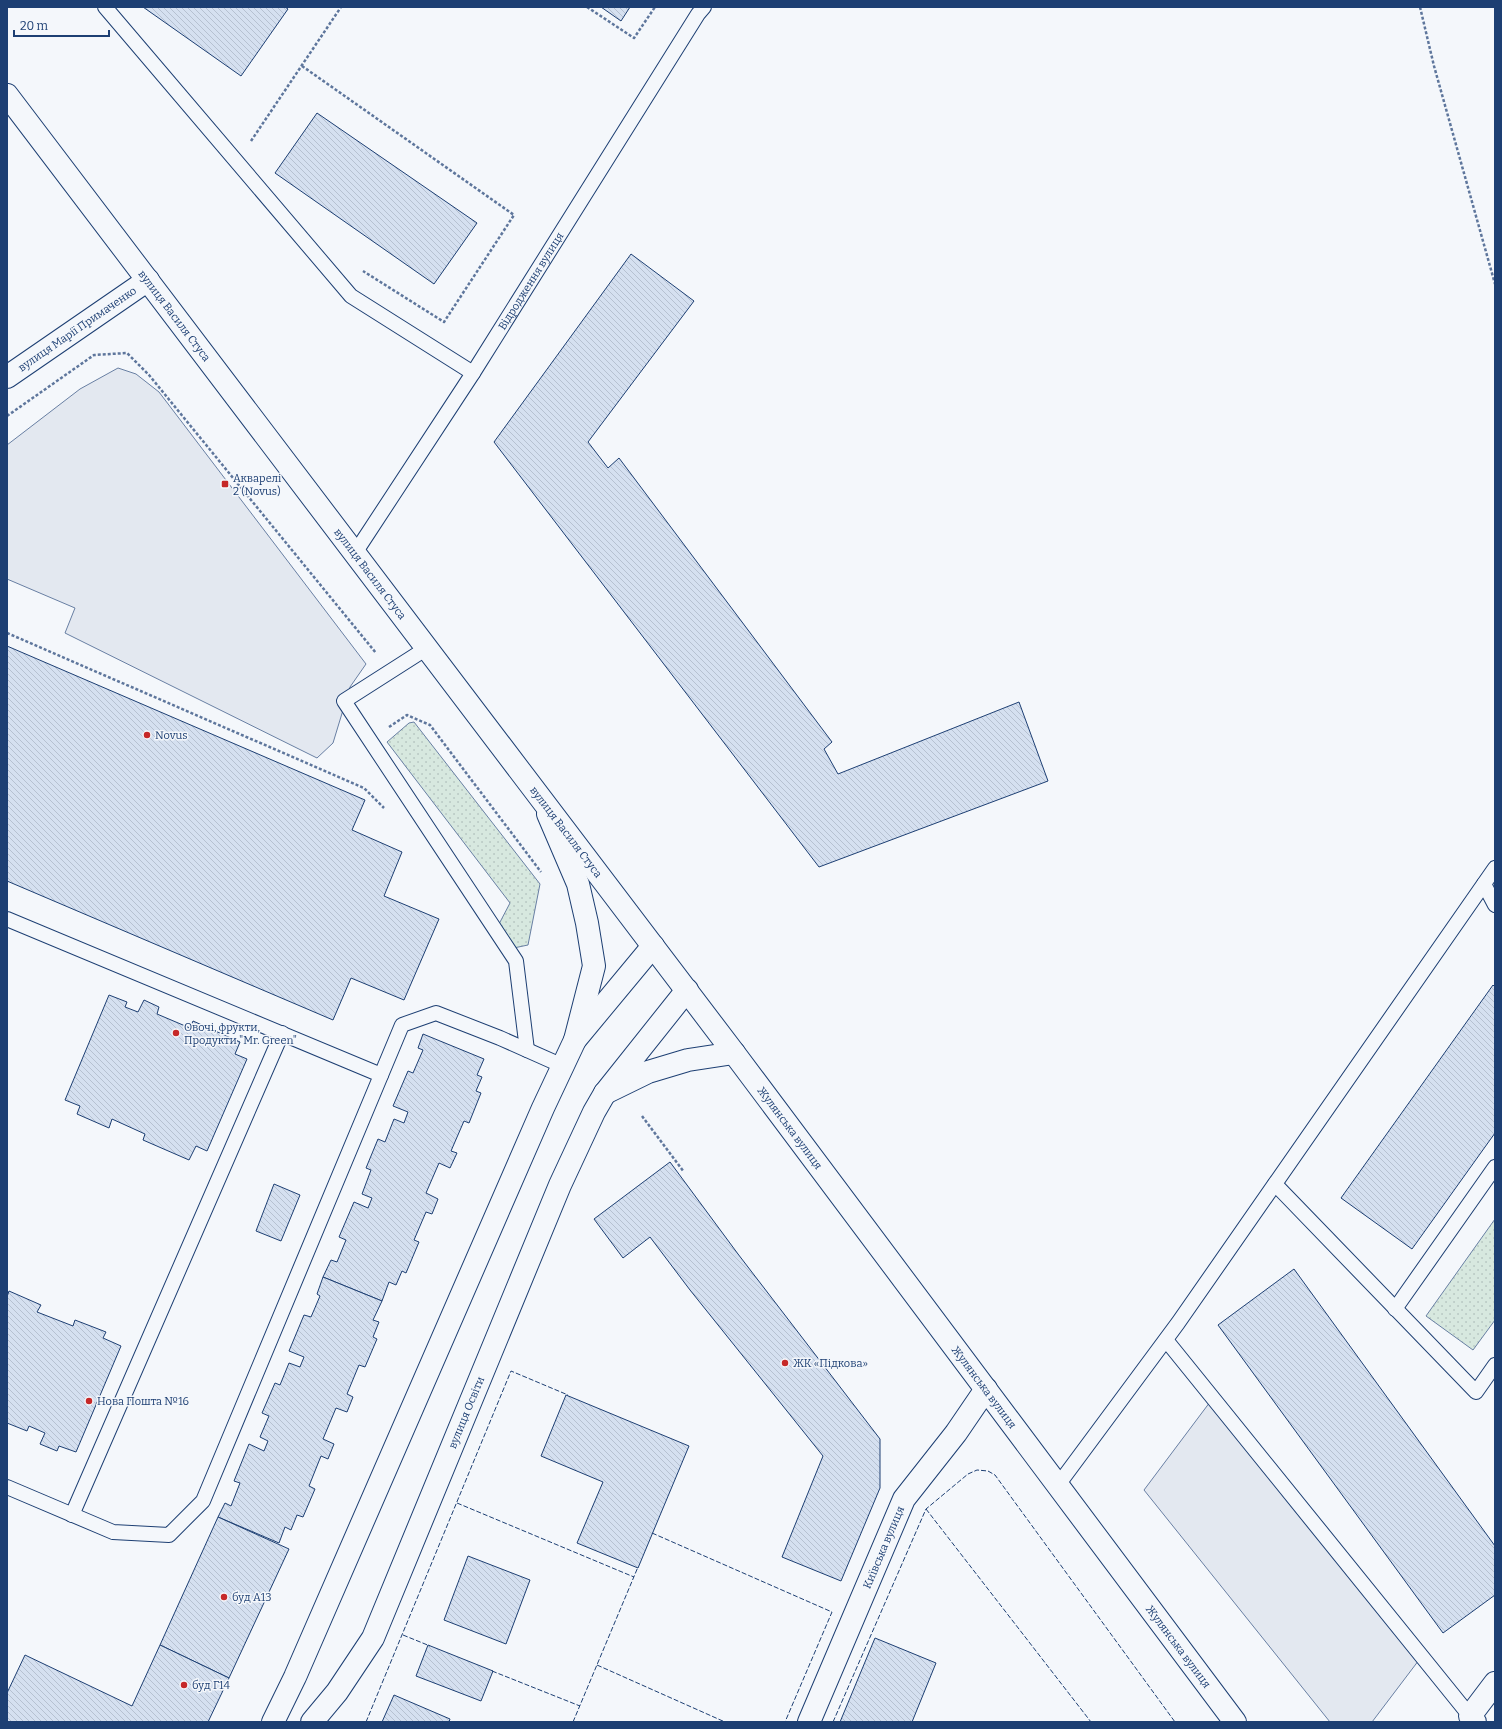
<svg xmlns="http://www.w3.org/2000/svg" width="1502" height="1729" font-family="Bitter,serif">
<defs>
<pattern id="grass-dots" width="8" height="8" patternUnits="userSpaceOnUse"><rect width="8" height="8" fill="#d7e8df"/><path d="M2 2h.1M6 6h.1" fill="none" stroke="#b8c8c3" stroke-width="1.8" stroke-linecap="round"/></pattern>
<pattern id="building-back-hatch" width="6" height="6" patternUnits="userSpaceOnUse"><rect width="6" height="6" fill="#d5e0f0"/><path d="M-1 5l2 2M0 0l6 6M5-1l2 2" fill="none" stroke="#b6c1d1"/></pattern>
</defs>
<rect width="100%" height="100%" fill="#f4f7fb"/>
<!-- grass -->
<g fill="url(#grass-dots)" stroke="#687fa3">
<path d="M414 722 540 884 528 945 504 950 499 924 510 903 387 742 409 723Z"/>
<path d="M1495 1219V1320L1473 1350 1426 1316Z"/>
</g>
<!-- parking -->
<g fill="#e3e8f0" stroke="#687fa3">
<path d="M118 368 136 374 159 392 366 664 350 687 333 743 317 758 65 633 75 608 7 579V445L80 389Z"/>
<path d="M1213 1398 1422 1656 1372 1722H1330L1144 1490Z"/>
</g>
<!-- building -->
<g fill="url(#building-back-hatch)" stroke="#1d3f73">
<path d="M143 7H285L288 9 241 76Z"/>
<path d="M601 7H630L621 21Z"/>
<path d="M317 113 477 223 434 284 275 173Z"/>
<path d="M631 254 694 301 588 442 608 468 619 458 832 742 824 749 838 774 1019 702 1048 781 819 867 494 442Z"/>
<path d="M7 646 365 800 352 830 402 852 384 896 439 919 404 1000 351 978 333 1020 7 881Z"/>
<path d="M1493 985 1495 987V1133L1412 1249 1341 1198Z"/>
<path d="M109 995 127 1002 125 1007 138 1012 144 1000 159 1007 157 1014 190 1028 193 1021 240 1042 235 1054 247 1059 207 1151 196 1146 189 1160 143 1140 145 1134 112 1119 109 1128 77 1114 80 1106 65 1100Z"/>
<path d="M423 1034 484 1059 477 1075 482 1077 476 1091 481 1093 469 1123 464 1121 451 1151 457 1153 450 1168 439 1163 426 1193 438 1199 432 1214 426 1212 414 1240 419 1242 406 1273 402 1271 396 1285 389 1282 382 1301 323 1277 331 1260 337 1262 346 1240 339 1237 354 1202 368 1208 372 1198 362 1194 371 1170 366 1168 378 1139 385 1142 394 1119 404 1123 408 1112 393 1106 408 1071 413 1073 423 1050 418 1048Z"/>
<path d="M670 1162 738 1254 880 1439V1488L841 1581 782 1557 823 1456 690 1290 650 1237 623 1258 594 1219Z"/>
<path d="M274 1184 300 1195 281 1241 256 1231Z"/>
<path d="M1294 1269 1495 1546V1595L1443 1633 1218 1325Z"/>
<path d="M323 1277 382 1301 373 1320 379 1322 373 1337 377 1339 365 1367 359 1365 347 1394 353 1397 347 1412 336 1408 323 1439 334 1444 328 1459 321 1456 309 1486 315 1489 303 1517 297 1515 291 1530 285 1527 279 1543 218 1517 225 1503 231 1506 240 1483 234 1481 249 1444 264 1451 268 1441 260 1437 269 1416 262 1413 275 1383 280 1385 289 1363 300 1367 304 1357 289 1351 304 1315 311 1317 320 1296 317 1294Z"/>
<path d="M9 1291 41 1305 37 1312 73 1326 75 1320 106 1332 103 1338 121 1346 76 1452 59 1446 57 1451 40 1444 45 1433 29 1426 27 1431 7 1423V1297Z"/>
<path d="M566 1395 689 1446 638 1568 577 1543 603 1482 541 1456Z"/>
<path d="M218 1517 289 1549 229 1678 160 1645Z"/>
<path d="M468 1556 530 1580 506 1644 444 1620Z"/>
<path d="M875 1638 936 1663 912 1722H840Z"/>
<path d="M160 1645 229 1678 208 1722H7V1693L25 1655 132 1706Z"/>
<path d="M428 1645 493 1671 481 1701 416 1676Z"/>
<path d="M394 1695 450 1719 449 1722H382Z"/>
</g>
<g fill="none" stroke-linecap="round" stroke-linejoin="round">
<!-- service casing -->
<g stroke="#1d3f73" stroke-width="16">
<g id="service">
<path d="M105 7 351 296 473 373"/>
<path id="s1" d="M355 553 473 373 698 14 704 7"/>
<path d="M427 648 344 701 516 961 527 1050"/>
<path d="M1484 884 1495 905"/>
<path d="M7 919 381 1075"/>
<path d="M1275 1184 1476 1392 1495 1365"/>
<path d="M1395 1309 1495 1167"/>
<path d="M1166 1340 1470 1716"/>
<path d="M1058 1485 1178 1323 1495 868"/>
<path d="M7 1487 113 1532 169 1535 203 1501 402 1025 436 1013 500 1038 563 1066"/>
<path d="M72 1515 282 1033"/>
</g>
</g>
<!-- minor casing -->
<g stroke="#1d3f73" stroke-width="24">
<g id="minor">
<path id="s2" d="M7 377 148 280"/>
<path d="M273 1722 295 1677 543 1108 575 1040 653 946"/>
<path id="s3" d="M312 1722 337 1692 373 1638 560 1185 594 1112 605 1093 687 990"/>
<path id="s4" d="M809 1722 904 1499 956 1433 986 1389"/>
<path d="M1475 1722 1470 1716 1495 1683"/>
</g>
</g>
<!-- tertiary casing -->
<g stroke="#1d3f73" stroke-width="24">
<g id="tertiary">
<path d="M548 814 578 884 587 923 594 966 575 1040"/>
<path d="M605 1093 648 1072 688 1060 734 1053"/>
</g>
</g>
<!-- secondary casing -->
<g stroke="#1d3f73" stroke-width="24">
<g id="secondary">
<path id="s5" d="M7 95 734 1053 1235 1722"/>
</g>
</g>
<!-- path -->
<g stroke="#5e769c" stroke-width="2.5" stroke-dasharray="3 2" stroke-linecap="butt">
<path d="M587 7 634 38 655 7"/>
<path d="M1420 7 1434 66 1495 284"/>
<path d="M302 66 514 215 444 322 363 271"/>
<path d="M251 141 341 7"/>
<path d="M7 416 94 355 127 353 149 375 376 653"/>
<path d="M7 633 364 788 384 808"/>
<path d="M389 727 407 715 430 725 541 872"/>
<path d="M642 1116 684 1172"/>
</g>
<!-- service -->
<use href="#service" stroke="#f4f7fb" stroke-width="14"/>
<!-- minor -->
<use href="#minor" stroke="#f4f7fb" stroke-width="22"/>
<!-- tertiary -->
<use href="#tertiary" stroke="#f4f7fb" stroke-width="22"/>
<!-- secondary -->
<use href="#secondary" stroke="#f4f7fb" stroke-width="22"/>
<!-- fence -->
<g stroke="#1d3f73" stroke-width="1" stroke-dasharray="5 2" stroke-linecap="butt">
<path d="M457 1503 634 1577"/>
<path d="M926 1509 1091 1722"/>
<path d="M652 1533 832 1612 785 1722"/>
<path d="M403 1635 430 1646"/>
<path d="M597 1665 725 1722"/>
<path d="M492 1671 580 1706"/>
<path d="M366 1722 511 1371 568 1395"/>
<path d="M573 1722 638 1567"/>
<path d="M833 1722 926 1509 968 1474 977 1470 988 1471 995 1475 1175 1722"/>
</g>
</g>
<!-- markers -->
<g fill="#c62828" stroke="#f4f7fb" stroke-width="1.5">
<rect x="221" y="480" width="8" height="8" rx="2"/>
<circle cx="147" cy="735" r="4"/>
<circle cx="176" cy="1033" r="4"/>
<circle cx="785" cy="1363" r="4"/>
<circle cx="89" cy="1401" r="4"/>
<circle cx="224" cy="1597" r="4"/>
<circle cx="184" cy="1685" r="4"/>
</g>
<g text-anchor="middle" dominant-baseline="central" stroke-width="3" stroke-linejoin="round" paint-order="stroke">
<!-- street labels -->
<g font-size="11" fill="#1d3f73" stroke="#f4f7fb">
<text stroke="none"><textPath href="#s1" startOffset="324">Відродження вулиця</textPath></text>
<text stroke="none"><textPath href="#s5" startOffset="277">вулиця Василя Стуса</textPath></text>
<text stroke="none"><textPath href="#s2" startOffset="85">вулиця Марії Примаченко</textPath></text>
<text stroke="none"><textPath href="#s5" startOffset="601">вулиця Василя Стуса</textPath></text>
<text stroke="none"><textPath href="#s5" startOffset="925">вулиця Василя Стуса</textPath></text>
<text stroke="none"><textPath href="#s5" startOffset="1296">Жулянська вулиця</textPath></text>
<text stroke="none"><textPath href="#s5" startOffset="1620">Жулянська вулиця</textPath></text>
<text stroke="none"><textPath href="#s3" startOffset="348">вулиця Освіти</textPath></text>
<text stroke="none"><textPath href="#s4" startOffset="190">Київська вулиця</textPath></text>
<text stroke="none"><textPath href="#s5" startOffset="1944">Жулянська вулиця</textPath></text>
</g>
<!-- poi labels -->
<g font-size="11" fill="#1d3f73" stroke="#f4f7fb" text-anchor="start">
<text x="233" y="478">Акварелі<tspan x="233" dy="13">2 (Novus)</tspan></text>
<text x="155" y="735">Novus</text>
<text x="184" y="1027">Овочі, фрукти,<tspan x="184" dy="13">Продукти "Mr. Green"</tspan></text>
<text x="793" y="1363">ЖК «Підкова»</text>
<text x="97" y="1401">Нова Пошта №16</text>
<text x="232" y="1597">буд А13</text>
<text x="192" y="1685">буд Г14</text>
</g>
</g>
<!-- border -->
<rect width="1502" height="1729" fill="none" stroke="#1d3f73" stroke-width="16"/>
<!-- scale -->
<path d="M14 30v6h95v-6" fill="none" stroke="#1d3f73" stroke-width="2"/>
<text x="20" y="30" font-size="12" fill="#1d3f73" stroke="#f4f7fb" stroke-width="3" paint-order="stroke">20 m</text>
</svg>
